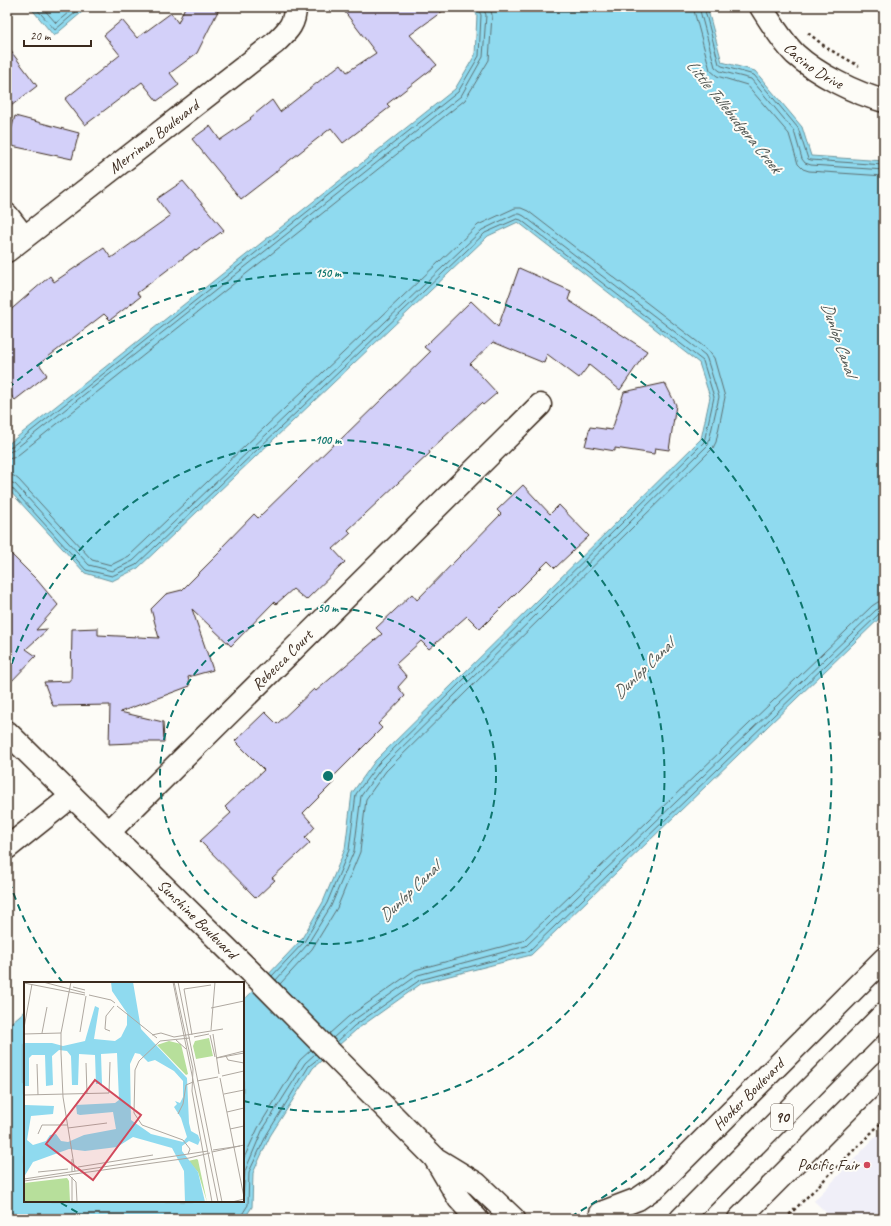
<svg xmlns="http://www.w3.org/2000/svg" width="891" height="1226" font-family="Caveat,sans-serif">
<rect width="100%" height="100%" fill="#fdfcf7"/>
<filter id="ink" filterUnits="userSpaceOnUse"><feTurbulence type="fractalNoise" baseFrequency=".025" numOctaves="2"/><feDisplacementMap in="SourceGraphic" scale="8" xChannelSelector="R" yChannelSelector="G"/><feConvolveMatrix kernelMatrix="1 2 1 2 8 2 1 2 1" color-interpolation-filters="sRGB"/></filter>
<g filter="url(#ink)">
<!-- built -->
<path fill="#f0eff8" d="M884 1128V1219H833L814 1201Z"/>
<!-- water -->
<g fill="#8fdaef" stroke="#6d949b">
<path d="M30 7H88L54 36Z"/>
<path d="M473 7H707L722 62 755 71 802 127 811 156 884 161V614L531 955 422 983 356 1030 313 1068 270 1136 253 1173 252 1207 244 1219H7V1026L25 1011V1201H243V1000L248 996 301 940 323 902 345 849 352 793 375 761 701 439 710 397 699 363 518 222 488 236 138 568 112 581 85 573 7 488V445L455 89 475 55 477 15Z"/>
</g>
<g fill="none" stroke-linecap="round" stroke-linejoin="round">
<!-- shore -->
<g stroke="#5d7072" stroke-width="1">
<path d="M35 7 55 30 82 7"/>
<path d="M42 7 56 23 75 7"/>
<path d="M693 7 710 70 717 76 747 85 789 134 798 164 803 169 809 171 884 176"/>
<path d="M699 7 715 67 720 71 751 79 794 131 802 159 805 163 811 165 884 170"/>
<path d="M704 7 719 64 722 66 754 75 798 128 808 159 811 160 884 165"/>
<path d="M7 448 11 447 458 92 479 56 481 15 477 7"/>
<path d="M7 453 14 450 461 96 483 57 486 15 483 7"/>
<path d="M7 459 13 458 18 455 465 100 489 60 492 15 490 7"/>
<path d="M7 475 14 476 19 480 92 560 111 565 129 556 478 225 515 208H521L528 211 708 350 714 358 725 397 716 442 713 448 386 771 366 799 360 852 337 908 312 949 280 984"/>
<path d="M7 481 15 484 89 565 112 571 133 561 482 230 515 214H520L524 216 705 355 707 359 719 397 708 445 382 767 361 796 354 851 331 906 307 945 276 980"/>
<path d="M7 486 12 488 86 570 112 576 136 565 485 233 517 219 521 220 703 361 714 397 704 442 378 764 356 794 349 850 327 903 304 942 272 976"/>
<path d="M329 1034 348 1017 415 970 523 941 872 606 878 602 884 601"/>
<path d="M333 1038 351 1022 418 975 526 946 876 610 884 607"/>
<path d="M337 1042 354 1026 420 980 529 951 880 613 884 612"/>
<path d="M243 1160 258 1128 300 1060 311 1050"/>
<path d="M243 1199 245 1171 262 1131 305 1063 315 1054"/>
<path d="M241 1219V1216L248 1205 249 1172 267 1134 309 1066 319 1058"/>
</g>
</g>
<!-- building -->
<g fill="#d3d0f9" stroke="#3b2a1e">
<path d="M185 7H220L197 53 170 73 179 85 157 101 142 82 85 125 65 99 120 55 104 35 122 20 137 38 171 13 178 23Z"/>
<path d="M341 7H448L410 35 437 65 387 104 390 107 343 143 331 128 276 171V172L241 199 192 139 210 126 220 140 251 119 250 118 272 100 280 112 341 64 347 72 376 53Z"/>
<path d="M7 46 37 86 7 109Z"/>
<path d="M15 116 79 133 72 159 7 145Z"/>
<path d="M183 181 224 230 196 250 195 249 137 293 140 297 110 320 104 314 39 364 47 375 15 400 7 391V313L50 276 54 282 104 248 111 258 170 216 157 199Z"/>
<path d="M519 268 571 291 568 300 647 351 620 390 589 365 579 378 547 354 544 363 493 342 470 364 497 393 483 405 481 403 429 451 430 453 348 530 351 533 333 549 345 562 306 600 293 589 276 604 274 602 231 646 192 609 213 670 188 677 190 686 120 712 163 722 164 742H133V743L109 744 110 705 53 706 44 682 71 681 72 629 98 628V635L159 638 151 609 166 594 182 590 223 549 222 547 254 514 258 518 337 441 338 442 430 352 424 347 471 301 498 327Z"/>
<path d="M665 383 676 405 669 450 655 448 654 454 615 448V451L585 446 590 427 612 430 624 392Z"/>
<path d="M523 485 550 514 559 505 589 536 555 568 548 561 480 629 467 616 429 649 421 641 396 664 407 677 398 687 405 696 378 724 382 728 331 779 334 782 303 813 315 827 305 838 310 843 272 878 275 880 256 898 200 841 231 813 225 807 264 770 235 741 265 712 277 724 314 689 316 691 382 634 376 628 412 594 417 600 501 514 497 510Z"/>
<path d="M7 550 37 580 58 605 36 630 48 629 26 649 36 656 7 686Z"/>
</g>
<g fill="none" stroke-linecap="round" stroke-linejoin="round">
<!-- minor casing -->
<g stroke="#3b2a1e" stroke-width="25">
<g id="minor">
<path id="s1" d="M761 7C771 23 782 41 795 54 818 75 855 93 884 101"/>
<path d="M7 215 24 237"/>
<path id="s2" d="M7 251 275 43C287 31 295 25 295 7"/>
<path id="s3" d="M7 732 253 974 436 1159 477 1184 514 1219"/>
<path id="s4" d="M109 832 540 405"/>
<path d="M7 848 72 796"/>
<path d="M436 1160 459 1199 477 1219"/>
<path id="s5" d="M601 1213 638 1199 657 1186 884 959"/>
</g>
</g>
<!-- major casing -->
<g stroke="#3b2a1e" stroke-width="25">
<g id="major">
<path d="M681 1219 884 1014"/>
<path d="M739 1219 884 1073"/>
</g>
</g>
<!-- path -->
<g stroke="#3b2a1e" stroke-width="2.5" stroke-dasharray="3 3" stroke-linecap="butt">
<path d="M808 33 827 48 859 66"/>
<path d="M785 1219 884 1120"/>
</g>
<!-- minor -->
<use href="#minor" stroke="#fdfcf7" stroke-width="22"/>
<!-- major -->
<use href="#major" stroke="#fdfcf7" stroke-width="22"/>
</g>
</g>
<!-- distance rings -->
<g fill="none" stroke="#0f766e" stroke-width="2" stroke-dasharray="7 5">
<circle cx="328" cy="776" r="168"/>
<path d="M63 983A336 336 0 0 1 8 877M8 675A336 336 0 1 1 244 1101"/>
<path d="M88 1218A503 503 0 0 1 61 1203M8 388A503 503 0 1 1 568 1218"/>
</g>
<!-- markers -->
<circle fill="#d1495b" stroke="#fdfcf7" stroke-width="1.5" cx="867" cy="1165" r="4"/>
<g text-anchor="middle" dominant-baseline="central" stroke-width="4" stroke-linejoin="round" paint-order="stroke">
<!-- shield labels -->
<rect fill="#fdfcf7" stroke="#75695f" stroke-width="1" x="771" y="1104" width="22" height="26" rx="3"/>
<g font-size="15" font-weight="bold" fill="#3b2a1e">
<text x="782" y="1117">90</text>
</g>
<!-- street labels -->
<g font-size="16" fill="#3b2a1e" stroke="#fdfcf7">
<text stroke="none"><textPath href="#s1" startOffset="80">Casino Drive</textPath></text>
<text stroke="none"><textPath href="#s2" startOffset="186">Merrimac Boulevard</textPath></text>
<text stroke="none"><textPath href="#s4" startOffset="244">Rebecca Court</textPath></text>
<text stroke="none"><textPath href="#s3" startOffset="267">Sunshine Boulevard</textPath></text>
<text stroke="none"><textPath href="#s5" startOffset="192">Hooker Boulevard</textPath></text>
</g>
<!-- poi labels -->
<g font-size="16" fill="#3b2a1e" stroke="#fdfcf7" text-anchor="end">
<text x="859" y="1165">Pacific Fair</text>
</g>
<!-- water labels -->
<g font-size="17" font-style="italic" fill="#505652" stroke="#fdfcf7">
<text transform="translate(734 116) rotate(51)">Little Tallebudgera Creek</text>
<text transform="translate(839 339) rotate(71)">Dunlop Canal</text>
<text transform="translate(643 669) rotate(-44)">Dunlop Canal</text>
<text transform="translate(409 892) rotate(-44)">Dunlop Canal</text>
</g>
</g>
<!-- overview -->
<g transform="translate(24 982)">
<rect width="220" height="220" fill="#fdfcf7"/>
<path d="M185 56 189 74 172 77 169 64 171 59ZM145 59 157 62 164 92 162 93 133 63ZM173 177 174 178 183 220 174 190 164 179ZM43 196 45 199 46 220H1L0 201Z" fill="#b7df9b"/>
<path d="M87 0H109L117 47 163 96 165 141 167 149 174 153 176 158 174 163 165 159 158 164V169L174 190 181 220H161L160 189 148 166 109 155 93 165 61 169 45 167 9 180 0 195 1 123 30 124 29 132 7 134 3 158 9 163 22 159 26 153 32 152 37 159 44 160 60 153 92 147 89 130 56 133 53 132 52 123 91 121 95 118 93 71 77 72 78 102H72L71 73 55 72 54 103H48L47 74 43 69 35 68 28 74 29 103 22 104 21 73H8L5 76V104H0V61H28L39 64 61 59 71 24 75 26 70 57 91 59 97 55 103 43V31L88 9ZM111 71 116 72 124 80 131 78 150 89 159 99V115L156 121 151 119 153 122 150 125 157 136 163 155 159 160 127 152 107 138 106 82Z" fill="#8fdaef" fill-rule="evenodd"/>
<path fill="none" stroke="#afa8a0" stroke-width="1" d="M19 0 61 11M47 0 37 51V71L39 115 51 189M149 0 194 220M150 0 169 87 168 109 188 220M154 0 198 220M0 1 61 13M49 5 61 8M65 13 87 18 91 21M93 24 133 56M187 26 220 19M0 46 8 2M187 48 191 0M86 49 81 47 82 34 90 24M56 50 62 14M18 51 23 25M0 52 37 51M189 52 195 92M128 53 137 51 150 55 199 47M168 53 160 7 187 3M186 53 191 75M170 55 185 52M152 58 162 67M202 74 204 78 220 81M192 76 220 69M193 76 220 71M62 81 63 112M13 82 14 113M198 94 220 89M196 96 220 215M173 99 194 95M200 112 220 108M0 113 85 111 86 80M203 130 220 126M154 132 159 122 162 103 169 100M44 146 83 141M206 147 220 144M14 152 18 143H43M189 168 216 164M188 170 220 163M164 172 166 167 159 158 118 143 110 131 111 88 115 79 136 59 166 56M48 177V190M54 185 129 173M14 190 44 187M45 193 52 200 53 220M0 197 184 169M0 199 165 176 186 171M48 220V195M208 220 220 217"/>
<path fill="#d1495b" fill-opacity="0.15" stroke="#d1495b" stroke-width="2" d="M71 98 117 133 69 198 22 162Z"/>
<rect width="220" height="220" fill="none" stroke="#3b2a1e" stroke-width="2"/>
</g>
<circle cx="328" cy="776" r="6" fill="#0f766e" stroke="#fdfcf7" stroke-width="2"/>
<g font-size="12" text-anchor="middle" font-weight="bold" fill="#0f766e" stroke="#fdfcf7" stroke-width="4" stroke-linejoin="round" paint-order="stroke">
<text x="328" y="277">150 m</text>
<text x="328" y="444">100 m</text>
<text x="328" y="612">50 m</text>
</g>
<!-- margin -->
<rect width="891" height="1226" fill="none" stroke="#fdfcf7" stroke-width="24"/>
<rect x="12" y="12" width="867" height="1202" fill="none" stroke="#3b2a1e" stroke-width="1.5" filter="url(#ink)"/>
<!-- scale -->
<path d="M24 40v6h67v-6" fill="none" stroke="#3b2a1e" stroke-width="2"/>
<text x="30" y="40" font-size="12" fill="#3b2a1e" stroke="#fdfcf7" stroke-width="3" paint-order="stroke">20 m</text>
</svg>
